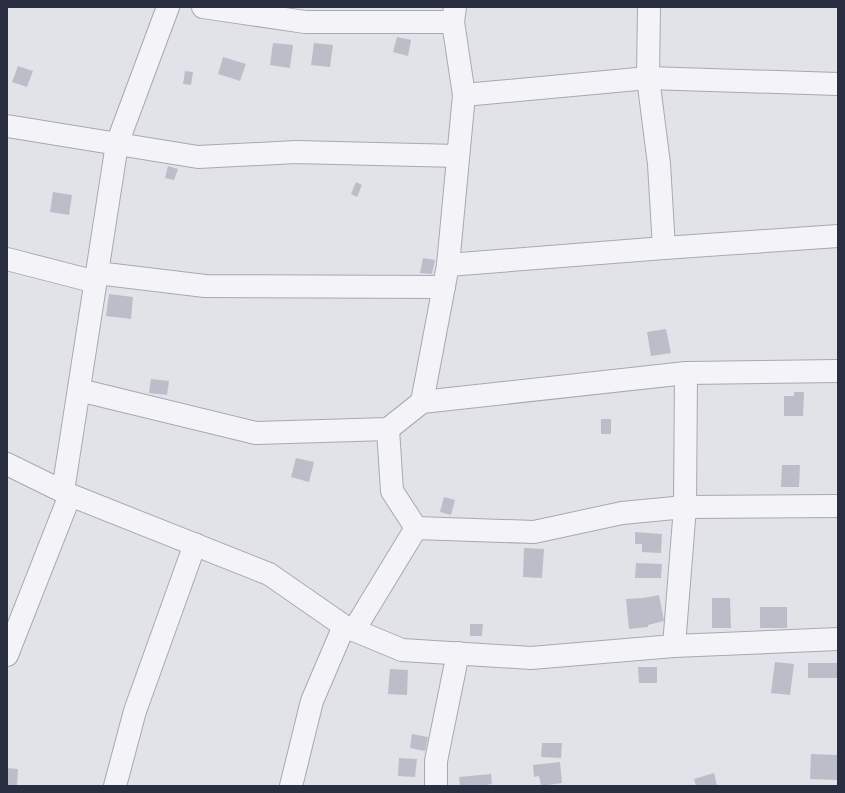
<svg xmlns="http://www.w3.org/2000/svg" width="845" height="793" font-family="'DejaVu Sans',sans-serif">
<rect width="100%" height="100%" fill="#e1e3e9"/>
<!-- building -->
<g fill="#bbbec9">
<path d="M397 37 411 40 408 56 393 52Z"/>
<path d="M273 43 293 45 290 68 270 65Z"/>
<path d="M314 43 333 45 330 67 311 65Z"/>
<path d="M223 57 246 64 240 81 218 74Z"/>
<path d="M18 66 33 71 27 87 12 82Z"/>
<path d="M185 71 193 72 191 85 183 84Z"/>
<path d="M168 166 178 169 174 180 165 178Z"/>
<path d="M356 182 362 185 357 197 351 194Z"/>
<path d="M53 192 72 195 69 215 50 212Z"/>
<path d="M423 258 435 260 432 274 420 273Z"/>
<path d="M109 294 133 297 131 319 106 316Z"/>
<path d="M666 329 671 353 651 356 647 332Z"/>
<path d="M151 379 169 381 167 395 149 393Z"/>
<path d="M794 392H804L803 416H784V396H794Z"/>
<rect x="601" y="419" width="10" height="15"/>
<path d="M296 458 314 462 309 482 291 477Z"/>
<path d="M782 465H800L799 487H781Z"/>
<path d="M444 497 455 500 451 515 440 512Z"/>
<path d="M635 532 662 534 661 553 642 552V544H635Z"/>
<path d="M524 548 544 549 542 578 523 577Z"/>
<path d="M636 563 662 564 661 578H635Z"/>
<path d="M659 595 664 621 648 625V627L629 629 626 599 643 598Z"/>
<path d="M712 598H730L731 628H712Z"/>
<rect x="760" y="607" width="27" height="21"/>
<path d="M470 624H483L482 636H470Z"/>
<path d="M775 662 794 664 790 695 771 693Z"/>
<rect x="808" y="663" width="30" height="15"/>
<path d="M638 667H657V683H639Z"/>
<path d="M390 669 408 670 407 695 388 694Z"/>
<path d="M412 734 428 737 425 751 410 748Z"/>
<path d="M542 743H562L561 758 541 757Z"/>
<path d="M811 754 838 755V780L810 779Z"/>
<path d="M399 758 417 759 415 777 398 776Z"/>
<path d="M560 762 562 783 541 786 539 776 534 777 533 765Z"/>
<path d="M7 768 18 769 17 786H7Z"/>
<path d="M714 773 717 786H696L694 779Z"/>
<path d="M491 774 492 784 486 785V786H460L459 777Z"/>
</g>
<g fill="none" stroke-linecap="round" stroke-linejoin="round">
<!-- minor casing -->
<g stroke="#a6a9b3" stroke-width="24">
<g id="minor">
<path d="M203 7 305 22H453"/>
<path d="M649 7 648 78 659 164 664 248"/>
<path d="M464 95 648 78 838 84"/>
<path d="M7 126 198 157 296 152 458 156"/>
<path d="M7 259 96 282"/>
<path d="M448 265 664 248 838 236"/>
<path d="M97 273 205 286 444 287"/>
<path d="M79 390 256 433 388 429 422 402 686 373 838 371"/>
<path d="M422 402 448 265 464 95 453 22 455 7"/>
<path d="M388 429 392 491 416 528"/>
<path d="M7 464 70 495 269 574 344 626 402 650 531 658 674 646 838 639"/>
<path d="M63 491 117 144 168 7"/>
<path d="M354 630 416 528 534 532 622 513 685 507 838 506"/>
<path d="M674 646 685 507 686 373"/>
<path d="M7 655 70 495"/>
<path d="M115 786 135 711 195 544"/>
<path d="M291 786 312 701 344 626"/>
<path d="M436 786V761L458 653"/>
</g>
</g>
<!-- minor -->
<use href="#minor" stroke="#f4f4f8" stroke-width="22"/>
</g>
<!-- border -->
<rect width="845" height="793" fill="none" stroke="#292f41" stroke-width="16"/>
</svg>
